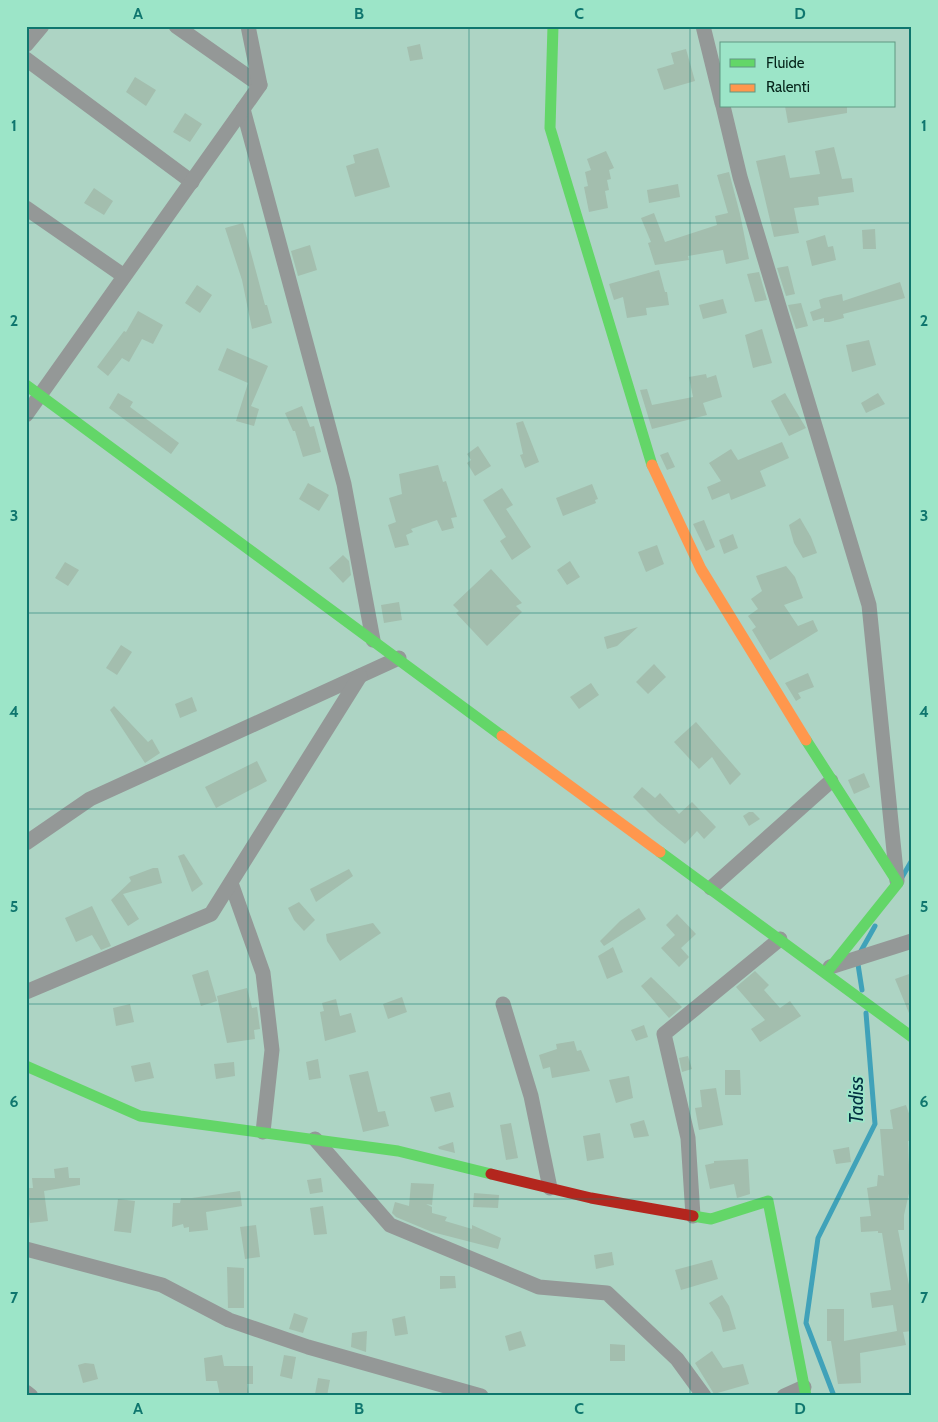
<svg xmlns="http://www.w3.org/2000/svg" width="938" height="1422" font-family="Cabin,sans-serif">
<rect width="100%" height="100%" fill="#add4c4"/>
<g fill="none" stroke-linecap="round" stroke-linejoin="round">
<!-- stream -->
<g stroke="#40a2b9" stroke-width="5">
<path d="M901 879 912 860"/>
<path d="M862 990 857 958 875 926"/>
<path d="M834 1396 806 1323 818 1238 875 1124 866 1013"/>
</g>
</g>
<!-- building -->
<g fill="#a3beae">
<path d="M420 44 423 59 410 61 407 47Z"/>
<path d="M686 49 695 81 664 90 657 69 674 64 671 53Z"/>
<path d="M135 77 156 90 146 106 126 92Z"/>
<path d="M785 106H847V113L788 123Z"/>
<path d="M185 113 202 124 190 142 173 132Z"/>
<path d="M834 147 842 179 852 178 854 192 818 197 819 205 794 208 799 233 774 237 756 161 785 155 790 178 820 174 815 151Z"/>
<path d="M378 148 390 187 355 197 346 166 355 163 353 155Z"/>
<path d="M606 151 614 168 609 170 611 179 607 180 609 190 605 191 608 208 589 212 584 187 588 186 585 172 591 170 587 159Z"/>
<path d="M729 172 740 214 749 259 726 264 723 250 688 256 689 260 655 265 648 243 651 242 641 218 654 213 665 242 717 225 715 216 728 213 717 175Z"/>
<path d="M678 184 680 197 649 203 647 190Z"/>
<path d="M94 188 113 201 104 215 84 203Z"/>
<path d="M243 223 265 305H267L272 323 252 329 242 280 225 228Z"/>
<path d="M875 229 876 249H863L862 230Z"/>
<path d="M825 235 828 247 833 246 836 260 812 266 806 241Z"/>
<path d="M310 245 317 270 298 276 291 251Z"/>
<path d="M788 266 795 294 786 296 777 268Z"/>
<path d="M659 270 665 292H667L669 305 646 308 647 315 627 318 623 297 614 300 609 284Z"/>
<path d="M759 272 767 300 755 302 747 274Z"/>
<path d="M900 282 905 298 843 314 844 318 829 322H824V318L813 321 810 312 821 308 819 300 824 298 842 294 843 301Z"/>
<path d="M197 285 212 295 200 313 185 303Z"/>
<path d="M723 299 727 313 703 319 699 305Z"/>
<path d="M801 303 808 326 796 329 788 305Z"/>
<path d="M138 311 163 325 153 344 142 339 129 362 122 358 108 376 97 367 124 331 126 332Z"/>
<path d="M762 329 772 363 753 368 745 335Z"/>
<path d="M869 340 876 365 852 372 846 345Z"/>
<path d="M227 348 268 366 251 406 259 409 254 426 236 421 248 383 218 370Z"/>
<path d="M706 374 707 378 716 375 722 397 703 403 707 415 652 429 640 390 647 389 652 405 693 397 689 377Z"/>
<path d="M118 393 133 402 130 407 179 443 171 454 109 408Z"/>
<path d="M785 393 806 428 789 436 771 401Z"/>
<path d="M878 393 885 404 866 413 861 403Z"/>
<path d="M302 406 310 427 314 426 321 452 303 457 295 431H293L285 413Z"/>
<path d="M523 421 539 462 525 468 520 455 523 454 516 423Z"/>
<path d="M782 442 789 458 760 471 766 486 731 500 729 493 712 500 707 487 721 481 709 463 731 449 738 460Z"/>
<path d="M478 446 491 466 475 476 467 463 471 460 467 454Z"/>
<path d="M668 452 675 467 667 470 660 455Z"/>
<path d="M438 465 443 482 446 481 457 517 451 518 454 528 442 531 437 520 411 529 413 532 406 535 409 545 395 548 388 525 396 522 389 498 402 494 399 474Z"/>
<path d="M308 483 329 495 319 511 299 499Z"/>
<path d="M592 484 598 499 595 500 596 503 563 516 556 498Z"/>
<path d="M502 488 513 505 506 509 531 547 512 560 500 541 506 537 483 500Z"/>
<path d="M800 518 811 537 817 553 803 558 794 543 789 525Z"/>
<path d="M704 520 715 547 706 551 693 524Z"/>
<path d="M733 534 738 548 724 554 719 540Z"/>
<path d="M657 545 664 564 646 572 638 552Z"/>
<path d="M343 555 349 561 351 575 343 583 329 568Z"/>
<path d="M570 561 580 577 567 585 557 570Z"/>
<path d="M65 562 79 570 68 586 55 578Z"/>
<path d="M786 566 795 577 803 598 784 605 798 626 813 620 818 631 770 660 752 630 756 627 748 616 758 609 751 599 762 591 756 576Z"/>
<path d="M491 569 522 603 516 606 522 612 487 646 456 613 459 611 453 605Z"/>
<path d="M399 602 402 620 384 623 381 605Z"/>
<path d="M638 627 617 646 607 649 604 637Z"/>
<path d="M121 645 132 652 117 675 106 668Z"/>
<path d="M654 664 666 677 648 694 636 682Z"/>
<path d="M808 673 814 687 798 693 801 698 796 701 785 683Z"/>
<path d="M591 683 599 695 579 709 570 697Z"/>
<path d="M192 697 197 711 180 718 175 704Z"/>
<path d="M114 706 148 742 152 739 160 753 145 763 110 710Z"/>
<path d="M696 722 741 774 730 785 712 757 699 769 674 742Z"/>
<path d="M257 761 267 781 216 808 205 787Z"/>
<path d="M864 773 870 787 854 794 848 780Z"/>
<path d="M642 787 655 798 660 793 679 814 692 802 716 827 704 839 697 831 685 844 657 821 633 797Z"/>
<path d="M749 812H753L760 819 749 826 743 816Z"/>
<path d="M184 854 203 884 192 892 178 856Z"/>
<path d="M153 868H158L162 883 123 894 139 919 128 926 111 900 131 881 129 877Z"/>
<path d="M349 869 353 876 316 902 310 889Z"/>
<path d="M299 902 315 920 304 931 294 920 288 908Z"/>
<path d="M92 906 111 946 101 950 92 935 76 942 65 918Z"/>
<path d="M639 908 646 919 604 946 600 941 620 921Z"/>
<path d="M677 914 696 934 681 948 689 957 679 967 661 948 675 935 666 925Z"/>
<path d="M373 923 381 933 340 961 327 941 326 934Z"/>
<path d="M613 947 623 972 607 979 598 956Z"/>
<path d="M208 970 217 1001 201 1006 192 975Z"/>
<path d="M755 971 769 985 764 990 780 1008 790 1001 801 1016 760 1042 751 1029 765 1020 736 987Z"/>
<path d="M912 973V1018H911L895 979Z"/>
<path d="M651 977 682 1007 669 1018 641 986Z"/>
<path d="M247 988 252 1008 257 1007 260 1029 254 1030 255 1039 227 1043 217 996Z"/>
<path d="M402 997 407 1012 388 1019 383 1004Z"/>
<path d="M336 999 340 1016 351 1013 356 1032 325 1041 320 1012 324 1011 322 1003Z"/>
<path d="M130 1004 134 1022 116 1026 113 1008Z"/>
<path d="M644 1025 648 1037 636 1041 631 1030Z"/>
<path d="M574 1041 577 1051 581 1050 590 1071 552 1078 550 1067 543 1069 539 1055 557 1049 556 1044Z"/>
<path d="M688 1056 692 1069 682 1072 679 1058Z"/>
<path d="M318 1059 321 1078 309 1080 306 1062Z"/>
<path d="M150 1062 154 1078 135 1082 131 1066Z"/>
<path d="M234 1062 235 1076 216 1079 214 1064Z"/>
<path d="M725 1070H740L741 1095H725Z"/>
<path d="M368 1071 378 1112 385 1111 389 1126 363 1132 349 1075Z"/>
<path d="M629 1076 633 1098 616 1103 609 1080Z"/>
<path d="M716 1088 723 1125 699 1130 695 1108 702 1107 700 1090Z"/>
<path d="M450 1092 454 1107 435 1112 430 1097Z"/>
<path d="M906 1105 911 1119 912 1134V1141H908L910 1189 904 1215V1230H898L912 1300V1331L903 1332 906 1345 860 1353 861 1383 838 1384 831 1341H827V1309H844V1341L897 1331 893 1305 872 1308 870 1293 891 1290 882 1233H878V1231L861 1232 860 1217 871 1216 867 1188 877 1186 878 1175 884 1176 880 1129H893L890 1110Z"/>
<path d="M644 1120 649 1136 634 1138 630 1124Z"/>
<path d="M511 1123 518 1158 506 1160 500 1125Z"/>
<path d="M600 1133 604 1158 587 1161 583 1136Z"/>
<path d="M453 1142 455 1153 439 1149 438 1147Z"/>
<path d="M849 1147 851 1162 836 1164 833 1150Z"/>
<path d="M748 1159 750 1194 737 1198 734 1184 710 1189 705 1165 714 1163V1161Z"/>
<path d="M68 1167 69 1178H80V1185L44 1191 48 1221 30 1223 26 1188H33L32 1178H55L54 1169Z"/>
<path d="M321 1178 323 1192 310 1194 307 1180Z"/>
<path d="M411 1183 434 1184 432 1205 426 1204 432 1207V1213L447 1217 445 1221 472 1229V1225L501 1238 498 1249 432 1232 396 1217 392 1213 395 1202 409 1206Z"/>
<path d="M240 1191 242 1206 206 1212 208 1230 189 1232V1227L184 1228 183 1224 172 1227 173 1203H180L181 1198H192Z"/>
<path d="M474 1193 499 1195 498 1208 473 1207Z"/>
<path d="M118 1199 135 1201 131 1233 114 1231Z"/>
<path d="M323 1206 327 1234 314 1235 310 1208Z"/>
<path d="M256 1225 260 1257 245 1259 240 1227Z"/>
<path d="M612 1252 614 1265 596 1269 594 1255Z"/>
<path d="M712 1260 718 1279 681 1290 675 1270Z"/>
<path d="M227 1267 244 1268V1308H228Z"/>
<path d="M440 1276H455L456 1288 440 1289Z"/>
<path d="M722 1295 729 1306 736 1329 723 1332 720 1320 709 1303Z"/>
<path d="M294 1313 308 1318 303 1333 289 1329Z"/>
<path d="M405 1316 408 1334 395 1336 392 1319Z"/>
<path d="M367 1331 366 1352 351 1347 352 1333Z"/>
<path d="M521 1331 526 1346 509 1351 505 1336Z"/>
<path d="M610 1344 625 1345V1361H610Z"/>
<path d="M712 1351 723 1368 743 1364 749 1384 714 1394 695 1363Z"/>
<path d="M222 1355 224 1366H253V1384H247L249 1396H220L217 1381H206L204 1358Z"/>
<path d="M284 1355 296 1357 292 1379 280 1376Z"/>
<path d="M85 1363 94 1364 98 1379 83 1383 78 1365Z"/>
<path d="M318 1378 330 1380 327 1396 315 1394Z"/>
</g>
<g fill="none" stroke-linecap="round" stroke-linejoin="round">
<!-- street -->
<g stroke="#949897" stroke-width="15">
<path d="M176 26 260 85"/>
<path d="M703 26 722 103"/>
<path d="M26 45 42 26"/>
<path d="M26 59 192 182"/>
<path d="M723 106 740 177 869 605 897 881"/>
<path d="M243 109 344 484 373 640"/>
<path d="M26 208 124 276"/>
<path d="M26 415 260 85 248 26"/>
<path d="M26 843 90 799 399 658"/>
<path d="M231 883 263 973 272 1050 263 1132"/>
<path d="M711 888 831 781"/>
<path d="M830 967 912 941"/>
<path d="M26 992 211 914 360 676"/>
<path d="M503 1004 531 1096 550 1188"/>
<path d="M315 1139 390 1225 539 1287 607 1293 677 1359 704 1396"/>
<path d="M693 1216 688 1138 664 1034 780 939"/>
<path d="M26 1249 162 1285 229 1320 308 1347 481 1396"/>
<path d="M26 1392 31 1396"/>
<path d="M784 1396 804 1387"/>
</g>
<!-- fast -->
<g stroke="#63d668" stroke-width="11">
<path d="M553 26 550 128 652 465"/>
<path d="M26 385 502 736"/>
<path d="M806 740 898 883 826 973"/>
<path d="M660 852 912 1037"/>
<path d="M26 1066 140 1116 398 1151 491 1174"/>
<path d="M693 1216 711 1219 768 1201 806 1396"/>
</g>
<!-- slow -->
<g stroke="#ff974d" stroke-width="11">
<path d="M652 465 701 569 806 740"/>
<path d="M502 736 660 852"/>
</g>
<!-- jam -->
<path stroke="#b3261e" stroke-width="11" d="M491 1174 591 1198 693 1216"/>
</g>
<!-- grid -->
<path fill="none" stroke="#0f766e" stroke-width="1" stroke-opacity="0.55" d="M248 26V1396M469 26V1396M690 26V1396M26 223H912M26 418H912M26 613H912M26 809H912M26 1004H912M26 1199H912"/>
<g text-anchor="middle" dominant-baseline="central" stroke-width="4" stroke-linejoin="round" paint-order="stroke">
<!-- water labels -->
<g font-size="19" font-style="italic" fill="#002f40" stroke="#9ce5c8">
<text transform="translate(856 1100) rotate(-90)">Tadiss</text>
</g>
</g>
<!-- border -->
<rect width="938" height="1422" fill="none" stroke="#9ce5c8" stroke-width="55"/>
<!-- legend -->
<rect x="720" y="42" width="175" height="65" fill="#9ce5c8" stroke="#609882"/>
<rect x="730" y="59" width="25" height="8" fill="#63d668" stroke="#609882"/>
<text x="766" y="68" font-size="15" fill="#05241a">Fluide</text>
<rect x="730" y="84" width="25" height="8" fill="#ff974d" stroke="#609882"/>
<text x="766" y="92" font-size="15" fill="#05241a">Ralenti</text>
<rect x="28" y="28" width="882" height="1366" fill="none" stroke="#0f766e" stroke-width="2"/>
<g font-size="16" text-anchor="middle" font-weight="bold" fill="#0f766e">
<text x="138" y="19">A</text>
<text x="359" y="19">B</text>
<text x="579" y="19">C</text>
<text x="800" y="19">D</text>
<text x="14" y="131">1</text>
<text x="924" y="131">1</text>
<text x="14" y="326">2</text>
<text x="924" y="326">2</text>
<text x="14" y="521">3</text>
<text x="924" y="521">3</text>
<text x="14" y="717">4</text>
<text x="924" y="717">4</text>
<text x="14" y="912">5</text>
<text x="924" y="912">5</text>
<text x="14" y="1107">6</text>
<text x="924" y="1107">6</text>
<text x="14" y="1303">7</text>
<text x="924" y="1303">7</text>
<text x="138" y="1414">A</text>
<text x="359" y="1414">B</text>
<text x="579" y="1414">C</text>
<text x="800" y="1414">D</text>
</g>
</svg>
